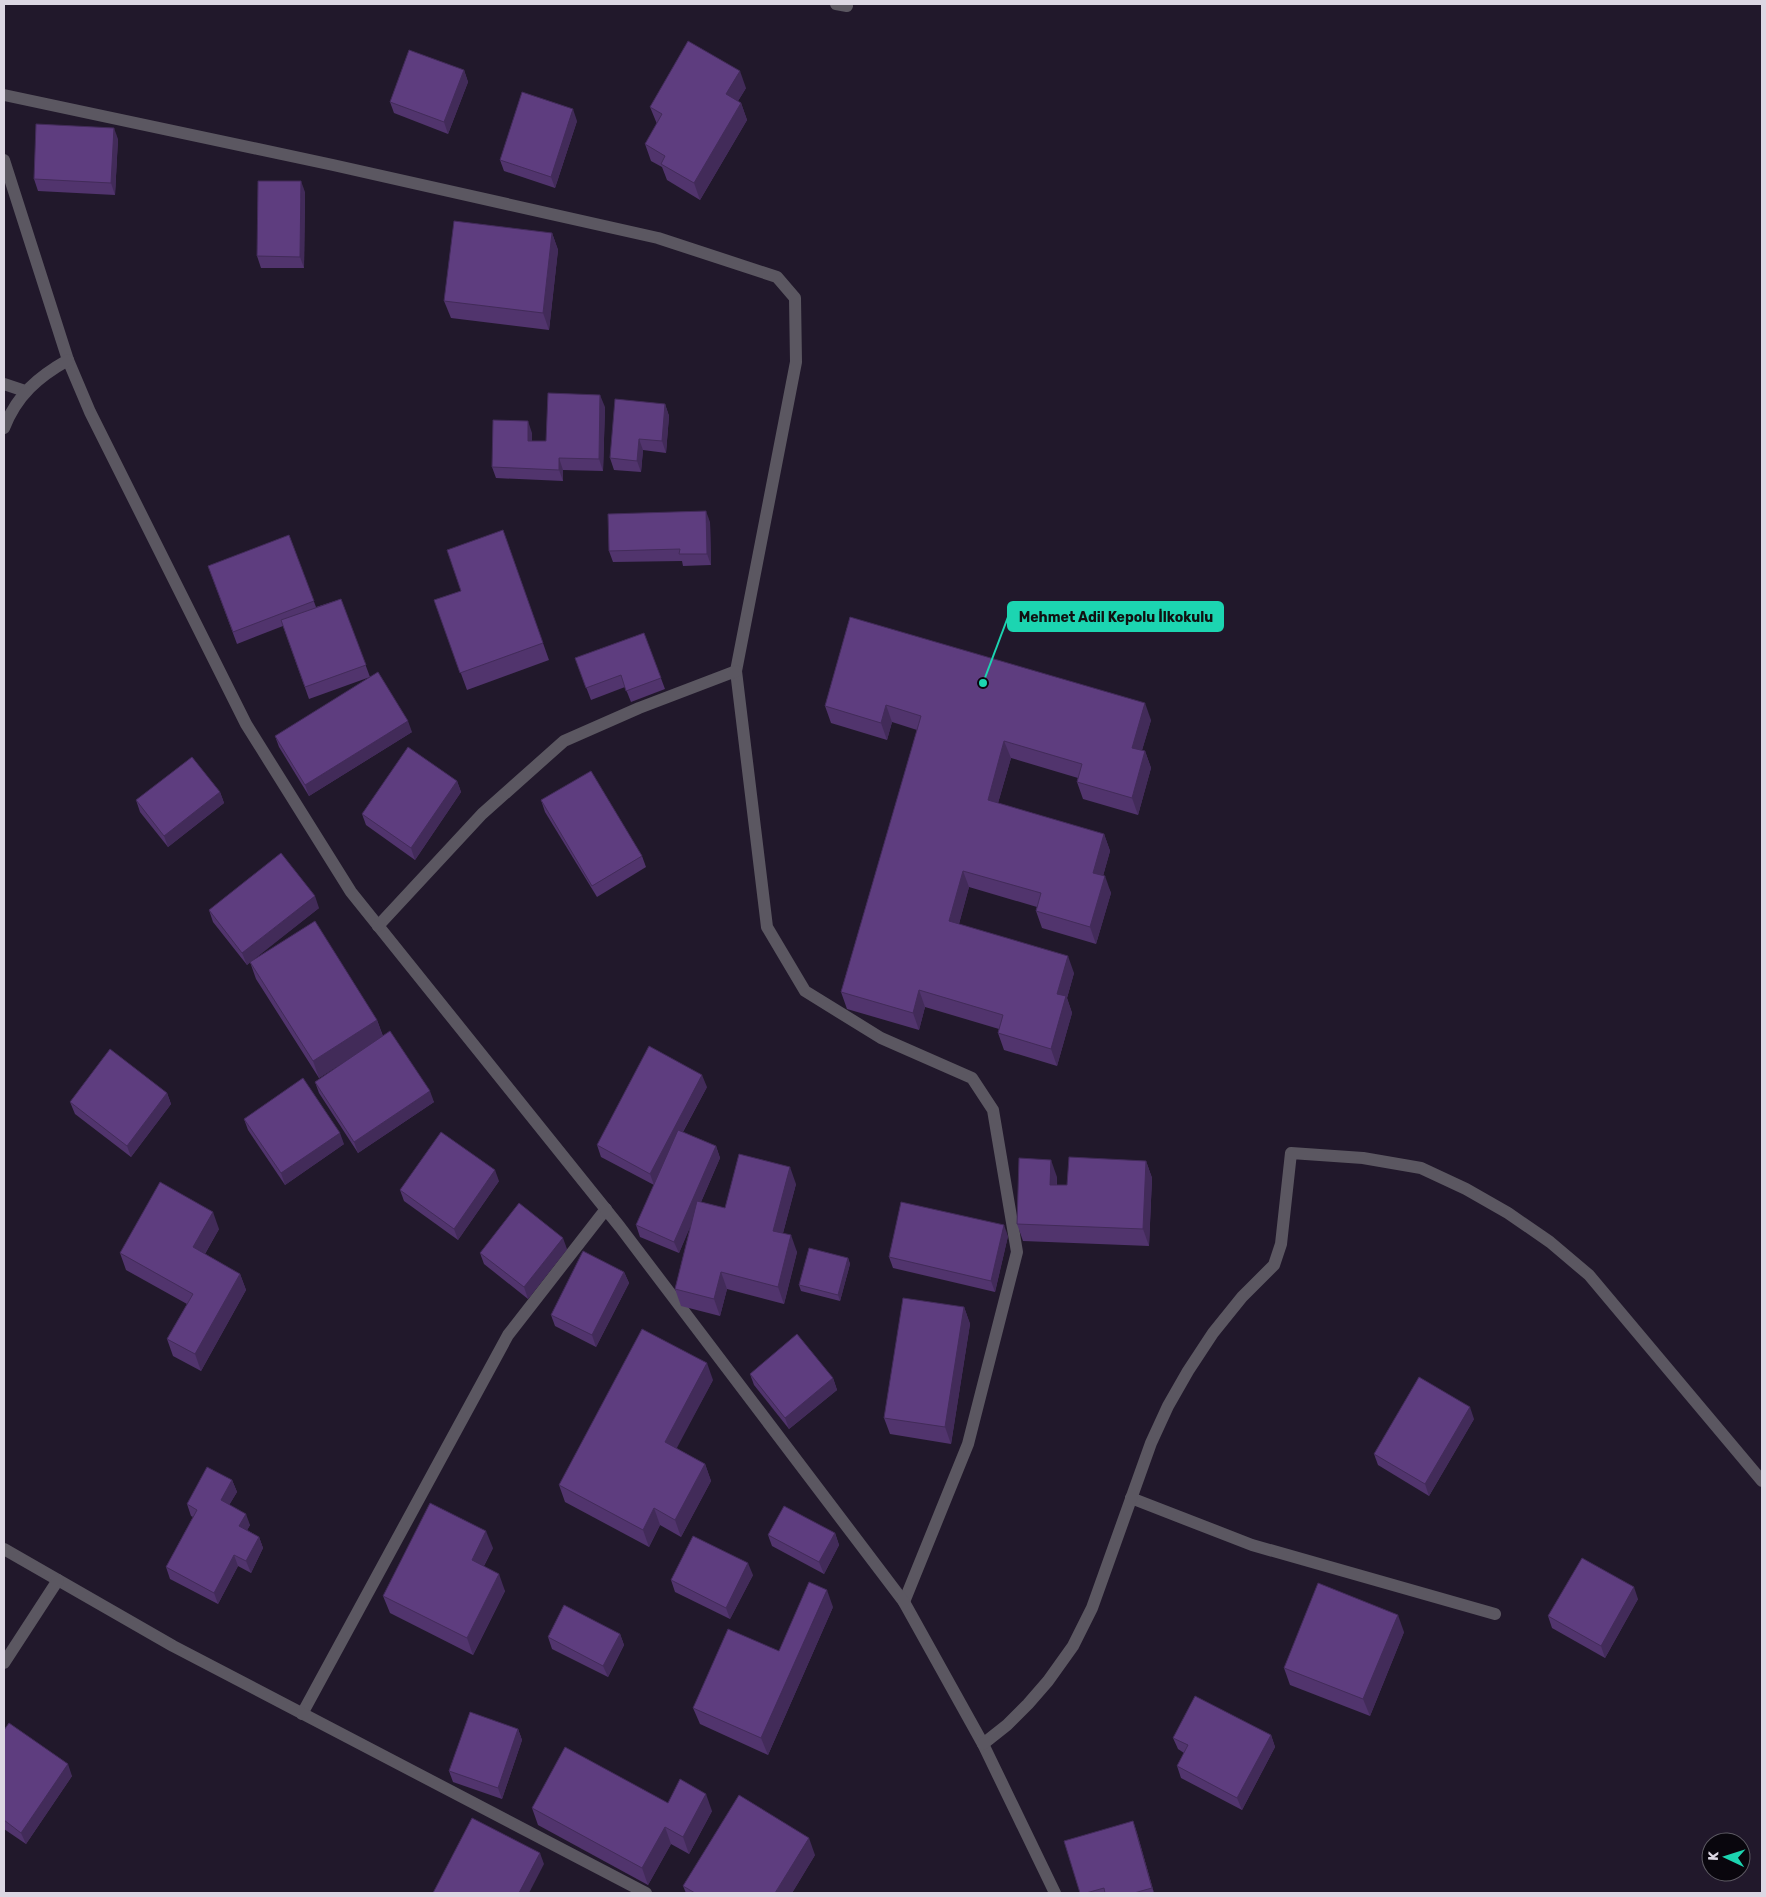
<svg xmlns="http://www.w3.org/2000/svg" width="1766" height="1897" font-family="Rubik,sans-serif">
<rect width="100%" height="100%" fill="#21182b"/>
<g fill="none" stroke-linecap="round" stroke-linejoin="round">
<!-- lane -->
<g stroke="#5b5761" stroke-width="12">
<path d="M1131 1498 1252 1545 1495 1614"/>
<path d="M302 1714 508 1335 606 1209"/>
</g>
<!-- street -->
<g stroke="#5b5761" stroke-width="12">
<path d="M836 4 847 6"/>
<path d="M4 95 333 165 658 238 777 277 795 298 796 362 736 671 767 927 805 991 881 1038 972 1078 993 1110 1017 1252 968 1444 904 1602"/>
<path d="M4 160 68 360 90 412 246 724 351 892 620 1227 904 1602 983 1744 1055 1893"/>
<path d="M4 384 25 391"/>
<path d="M4 428C17 395 38 377 68 360"/>
<path d="M378 926 482 814 564 741 639 708 736 671"/>
<path d="M4 1549 173 1646 646 1893"/>
<path d="M4 1663 58 1580"/>
<path d="M983 1744 1007 1725 1028 1704 1048 1681 1073 1646 1092 1608 1151 1443 1168 1406 1188 1371 1213 1333 1242 1297 1274 1265 1281 1244 1291 1153 1363 1158 1421 1168 1466 1189 1508 1213 1550 1242 1589 1275 1762 1481"/>
</g>
</g>
<!-- wall -->
<g fill="#51346d">
<path d="M464 70 468 82 448 134 394 113 390 102Z"/>
<path d="M746 88 738 101 741 103 747 120 700 200 667 180 662 167 651 161 645 144 657 124 650 107Z"/>
<path d="M577 121 555 188 504 171 500 160Z"/>
<path d="M118 139 115 195 38 191 34 179Z"/>
<path d="M305 192 304 268H261L257 256Z"/>
<path d="M552 233 558 250 549 330 451 318 444 301Z"/>
<path d="M665 404 669 416 666 453 643 450 641 472 614 470 610 458Z"/>
<path d="M605 407 603 471 563 470V481L496 478 492 467 532 433V441H546Z"/>
<path d="M710 522 711 565 683 566 682 561 613 562 609 551Z"/>
<path d="M503 530 549 660 467 690 434 600 461 591Z"/>
<path d="M289 535 316 607 341 599 370 677 309 699 283 626 237 644 208 566Z"/>
<path d="M850 617 1151 720 1142 750 1145 751 1151 768 1138 815 1083 799 1077 782 1078 778 1011 758 998 803 1104 834 1110 851 1103 876 1111 893 1096 944 1042 928 1036 911 1037 907 969 887 959 924 1074 973 1067 998 1072 1013 1057 1066 1004 1050 998 1033 999 1029 925 1007 919 1030 847 1009 841 992 917 730 892 722 887 740 831 723 825 706Z"/>
<path d="M644 633 665 689 631 702 625 687 591 700 575 658Z"/>
<path d="M412 732 309 796 279 747 275 736Z"/>
<path d="M457 781 461 792 415 860 366 825 362 814Z"/>
<path d="M220 792 224 803 168 847 140 812 136 800Z"/>
<path d="M541 800 642 856 646 867 597 897 545 812Z"/>
<path d="M319 908 250 962 377 1020 383 1036 434 1102 358 1153 319 1093 315 1082 356 1054 319 1078 256 979 250 962 247 965 213 922 209 910Z"/>
<path d="M707 1087 683 1132 716 1146 720 1158 701 1202 725 1208 796 1184 783 1233 797 1252 784 1304 727 1289 720 1316 681 1306 675 1289 691 1224 679 1253 640 1237 636 1225 654 1185 601 1157 597 1145Z"/>
<path d="M167 1093 171 1104 131 1157 75 1114 70 1102Z"/>
<path d="M244 1119 344 1144 285 1185 248 1130Z"/>
<path d="M1146 1161 1152 1178 1149 1246 1023 1241 1017 1224 1057 1177V1185H1067Z"/>
<path d="M499 1181 458 1240 404 1201 400 1190Z"/>
<path d="M219 1229 205 1254 240 1274 246 1290 201 1371 173 1356 167 1339 187 1304 126 1270 120 1253Z"/>
<path d="M1008 1236 995 1292 893 1268 889 1257Z"/>
<path d="M567 1249 528 1299 484 1264 480 1253Z"/>
<path d="M848 1258 850 1264 840 1301 801 1291 799 1285Z"/>
<path d="M624 1272 629 1283 596 1347 555 1326 551 1315Z"/>
<path d="M964 1307 970 1324 951 1444 890 1434 884 1418Z"/>
<path d="M750 1374 833 1378 837 1390 789 1429 754 1385Z"/>
<path d="M713 1380 676 1448 705 1464 711 1481 681 1537 660 1525 649 1547 565 1502 559 1485Z"/>
<path d="M1474 1419 1429 1496 1378 1465 1374 1454Z"/>
<path d="M232 1480 237 1492 229 1505 250 1525 247 1530 259 1537 263 1548 251 1573 238 1566 218 1604 170 1579 166 1567 193 1517 191 1516 187 1504Z"/>
<path d="M835 1533 839 1545 824 1574 772 1546 768 1535Z"/>
<path d="M493 1548 484 1566 505 1591 473 1655 390 1613 383 1596Z"/>
<path d="M753 1575 730 1619 675 1592 671 1580Z"/>
<path d="M1638 1599 1605 1658 1552 1628 1548 1616Z"/>
<path d="M833 1607 768 1755 700 1724 693 1708 779 1651Z"/>
<path d="M1404 1632 1370 1716 1290 1685 1284 1668Z"/>
<path d="M620 1634 624 1645 608 1677 552 1649 548 1637Z"/>
<path d="M518 1729 522 1740 502 1799 453 1782 449 1771Z"/>
<path d="M4 1730 72 1776 26 1844 4 1829Z"/>
<path d="M1271 1735 1275 1747 1242 1810 1181 1778 1177 1766 1184 1753 1178 1749 1173 1738Z"/>
<path d="M668 1803 712 1811 689 1854 671 1844 648 1885 538 1825 532 1808Z"/>
<path d="M1133 1821 1137 1833 1154 1893H1080Z"/>
<path d="M815 1855 792 1893H686L683 1886Z"/>
</g>
<!-- shaded-wall -->
<g fill="#422b59">
<path d="M464 70 468 82 448 134 444 122Z"/>
<path d="M740 71 746 88 732 111 726 94Z"/>
<path d="M741 103 747 120 700 200 694 183Z"/>
<path d="M573 109 577 121 555 188 551 177Z"/>
<path d="M114 128 118 139 115 195 111 183Z"/>
<path d="M301 181 305 192 304 268 300 257Z"/>
<path d="M552 233 558 250 549 330 543 313Z"/>
<path d="M600 395 605 407 603 471 599 459Z"/>
<path d="M665 404 669 416 666 453 662 441Z"/>
<path d="M528 421 532 433V452L528 441Z"/>
<path d="M639 439 643 450 641 472 637 461Z"/>
<path d="M559 458 563 470V481L559 470Z"/>
<path d="M706 511 710 522 711 565 707 554Z"/>
<path d="M1145 703 1151 720 1138 764 1132 748Z"/>
<path d="M886 705 892 722 887 740 881 723Z"/>
<path d="M408 721 412 732 309 796 305 785Z"/>
<path d="M1004 741 1011 758 994 817 988 800Z"/>
<path d="M1145 751 1151 768 1138 815 1132 798Z"/>
<path d="M457 781 461 792 415 860 411 848Z"/>
<path d="M220 792 224 803 168 847 164 836Z"/>
<path d="M1104 834 1110 851 1099 890 1093 873Z"/>
<path d="M963 871 969 887 955 938 949 921Z"/>
<path d="M1105 876 1111 893 1096 944 1090 927Z"/>
<path d="M315 896 319 908 247 965 242 953Z"/>
<path d="M1068 956 1074 973 1067 998 1072 1013 1057 1066 1051 1049 1057 994Z"/>
<path d="M919 990 925 1007 919 1030 913 1013Z"/>
<path d="M377 1020 383 1037 319 1078 313 1061Z"/>
<path d="M702 1075 707 1087 654 1185 650 1174Z"/>
<path d="M430 1091 434 1102 358 1153 354 1142Z"/>
<path d="M167 1093 171 1104 131 1157 127 1146Z"/>
<path d="M340 1133 344 1144 285 1185 281 1173Z"/>
<path d="M716 1146 720 1158 679 1253 674 1242Z"/>
<path d="M1051 1160 1057 1177 1056 1201 1050 1185Z"/>
<path d="M1146 1161 1152 1178 1149 1246 1143 1229Z"/>
<path d="M790 1167 796 1184 779 1248 773 1231Z"/>
<path d="M495 1170 499 1181 458 1240 454 1229Z"/>
<path d="M213 1212 219 1229 199 1264 193 1247Z"/>
<path d="M1004 1225 1008 1236 995 1292 991 1281Z"/>
<path d="M791 1235 797 1252 784 1304 778 1287Z"/>
<path d="M563 1238 567 1249 528 1299 524 1287Z"/>
<path d="M848 1258 850 1264 840 1301 838 1295Z"/>
<path d="M624 1272 629 1283 596 1347 592 1335Z"/>
<path d="M721 1272 727 1289 720 1316 714 1299Z"/>
<path d="M240 1274 246 1290 201 1371 195 1354Z"/>
<path d="M964 1307 970 1324 951 1444 945 1427Z"/>
<path d="M707 1363 713 1380 671 1459 665 1442Z"/>
<path d="M833 1378 837 1390 789 1429 785 1418Z"/>
<path d="M1470 1407 1474 1419 1429 1496 1425 1484Z"/>
<path d="M705 1464 711 1481 681 1537 675 1520Z"/>
<path d="M232 1480 237 1492 225 1512 221 1500Z"/>
<path d="M654 1508 660 1525 649 1547 643 1530Z"/>
<path d="M246 1514 250 1525 243 1538 239 1526Z"/>
<path d="M486 1531 493 1548 478 1577 472 1560Z"/>
<path d="M835 1533 839 1545 824 1574 819 1562Z"/>
<path d="M259 1537 263 1548 251 1573 246 1561Z"/>
<path d="M234 1555 238 1566 218 1604 214 1593Z"/>
<path d="M748 1563 753 1575 730 1619 726 1608Z"/>
<path d="M499 1574 505 1591 473 1655 467 1638Z"/>
<path d="M1634 1587 1638 1599 1605 1658 1601 1646Z"/>
<path d="M827 1590 833 1607 768 1755 761 1738Z"/>
<path d="M1398 1615 1404 1632 1370 1716 1363 1699Z"/>
<path d="M620 1634 624 1645 608 1677 603 1666Z"/>
<path d="M518 1729 522 1740 502 1799 498 1788Z"/>
<path d="M1271 1735 1275 1747 1242 1810 1237 1798Z"/>
<path d="M68 1764 72 1776 26 1844 21 1833Z"/>
<path d="M706 1794 712 1811 689 1854 683 1837Z"/>
<path d="M1133 1821 1137 1833 1154 1893 1152 1888Z"/>
<path d="M665 1827 671 1844 648 1885 642 1868Z"/>
<path d="M809 1838 815 1855 792 1893H775Z"/>
<path d="M540 1853 544 1864 529 1893H519Z"/>
</g>
<!-- building -->
<g fill="#5e3d7f" stroke="#422b59">
<path d="M688 41 740 71 726 94 741 103 694 183 661 164 665 156 645 144 662 114 650 107Z"/>
<path d="M409 50 464 70 444 122 390 102Z"/>
<path d="M522 92 573 109 551 177 500 160Z"/>
<path d="M36 124 114 128 111 183 34 179Z"/>
<path d="M258 181H301L300 257 257 256Z"/>
<path d="M454 221 552 233 543 313 444 301Z"/>
<path d="M548 393 600 395 599 459 559 458V470L492 467 493 420 528 421V441H546Z"/>
<path d="M615 399 665 404 662 441 639 439 637 461 610 458Z"/>
<path d="M706 511 707 554H679L680 549 609 551 608 514Z"/>
<path d="M503 530 543 643 460 673 434 600 461 591 447 550Z"/>
<path d="M289 535 314 601 233 632 208 566Z"/>
<path d="M341 599 366 665 305 687 281 620Z"/>
<path d="M850 617 1145 703 1132 748 1145 751 1132 798 1077 782 1082 764 1004 741 988 800 1104 834 1093 873 1105 876 1090 927 1036 911 1041 893 963 871 949 921 1068 956 1057 994 1066 996 1051 1049 998 1033 1003 1015 919 990 913 1013 841 992 921 716 886 705 881 723 825 706Z"/>
<path d="M644 633 661 678 626 691 621 675 586 688 575 658Z"/>
<path d="M378 672 408 721 305 785 275 736Z"/>
<path d="M408 747 457 781 411 848 362 814Z"/>
<path d="M192 757 220 792 164 836 136 800Z"/>
<path d="M591 771 642 856 592 886 541 800Z"/>
<path d="M281 853 315 896 242 953 209 910Z"/>
<path d="M315 921 377 1020 313 1061 250 962Z"/>
<path d="M390 1031 430 1091 354 1142 315 1082Z"/>
<path d="M649 1046 702 1075 650 1174 597 1145Z"/>
<path d="M110 1049 167 1093 127 1146 70 1102Z"/>
<path d="M303 1078 340 1133 281 1173 244 1119Z"/>
<path d="M678 1130 716 1146 674 1242 636 1225Z"/>
<path d="M441 1132 495 1170 454 1229 400 1190Z"/>
<path d="M739 1154 790 1167 773 1231 791 1235 778 1287 721 1272 714 1299 675 1289 697 1201 725 1208Z"/>
<path d="M1069 1157 1146 1161 1143 1229 1017 1224 1019 1158 1051 1160 1050 1185H1067Z"/>
<path d="M160 1182 213 1212 193 1247 240 1274 195 1354 167 1339 193 1294 120 1253Z"/>
<path d="M901 1202 1004 1225 991 1281 889 1257Z"/>
<path d="M519 1203 563 1238 524 1287 480 1253Z"/>
<path d="M809 1248 848 1258 838 1295 799 1285Z"/>
<path d="M583 1251 624 1272 592 1335 551 1315Z"/>
<path d="M903 1298 964 1307 945 1427 884 1418Z"/>
<path d="M642 1329 707 1363 665 1442 705 1464 675 1520 654 1508 643 1530 559 1485Z"/>
<path d="M797 1334 833 1378 785 1418 750 1374Z"/>
<path d="M1419 1377 1470 1407 1425 1484 1374 1454Z"/>
<path d="M207 1467 232 1480 221 1500 246 1514 239 1526 259 1537 246 1561 234 1555 214 1593 166 1567 197 1510 187 1504Z"/>
<path d="M430 1503 486 1531 472 1560 499 1574 467 1638 383 1596Z"/>
<path d="M784 1506 835 1533 819 1562 768 1535Z"/>
<path d="M693 1536 748 1563 726 1608 671 1580Z"/>
<path d="M1582 1558 1634 1587 1601 1646 1548 1616Z"/>
<path d="M809 1582 827 1590 761 1738 693 1708 728 1629 779 1651Z"/>
<path d="M1318 1583 1398 1615 1363 1699 1284 1668Z"/>
<path d="M564 1605 620 1634 603 1666 548 1637Z"/>
<path d="M1195 1696 1271 1735 1237 1798 1177 1766 1188 1745 1173 1738Z"/>
<path d="M470 1712 518 1729 498 1788 449 1771Z"/>
<path d="M9 1723 68 1764 21 1833 4 1820V1730Z"/>
<path d="M565 1747 668 1803 680 1779 706 1794 683 1837 665 1827 642 1868 532 1808Z"/>
<path d="M739 1795 809 1838 775 1893H695L683 1886Z"/>
<path d="M472 1818 540 1853 519 1893H433Z"/>
<path d="M1133 1821 1152 1888 1134 1893H1105L1104 1888 1086 1893H1080L1064 1841Z"/>
</g>
<!-- callouts -->
<path fill="none" stroke="#1cd5b1" stroke-width="2" d="M983 683L1008 617"/>
<circle fill="#1cd5b1" stroke="#09060d" stroke-width="2" cx="983" cy="683" r="5"/>
<rect fill="#1cd5b1" stroke="#1cd5b1" stroke-width="2" x="1008" y="602" width="215" height="29" rx="5"/>
<g font-size="14" text-anchor="middle" font-weight="bold" fill="#111">
<text x="1116" y="622">Mehmet Adil Kepolu İlkokulu</text>
</g>
<!-- border -->
<rect width="1766" height="1897" fill="none" stroke="#dcd7e3" stroke-width="10"/>
<!-- north arrow -->
<g transform="translate(1726 1857) rotate(274)"><circle r="24" fill="#09060d" stroke="#5d5a63"/>
<path d="M0-4L9 19L0 12L-9 19Z" fill="#1cd5b1"/>
<text y="-8" font-size="14" font-weight="bold" text-anchor="middle" fill="#dcd7e3">K</text>
</g>
</svg>
